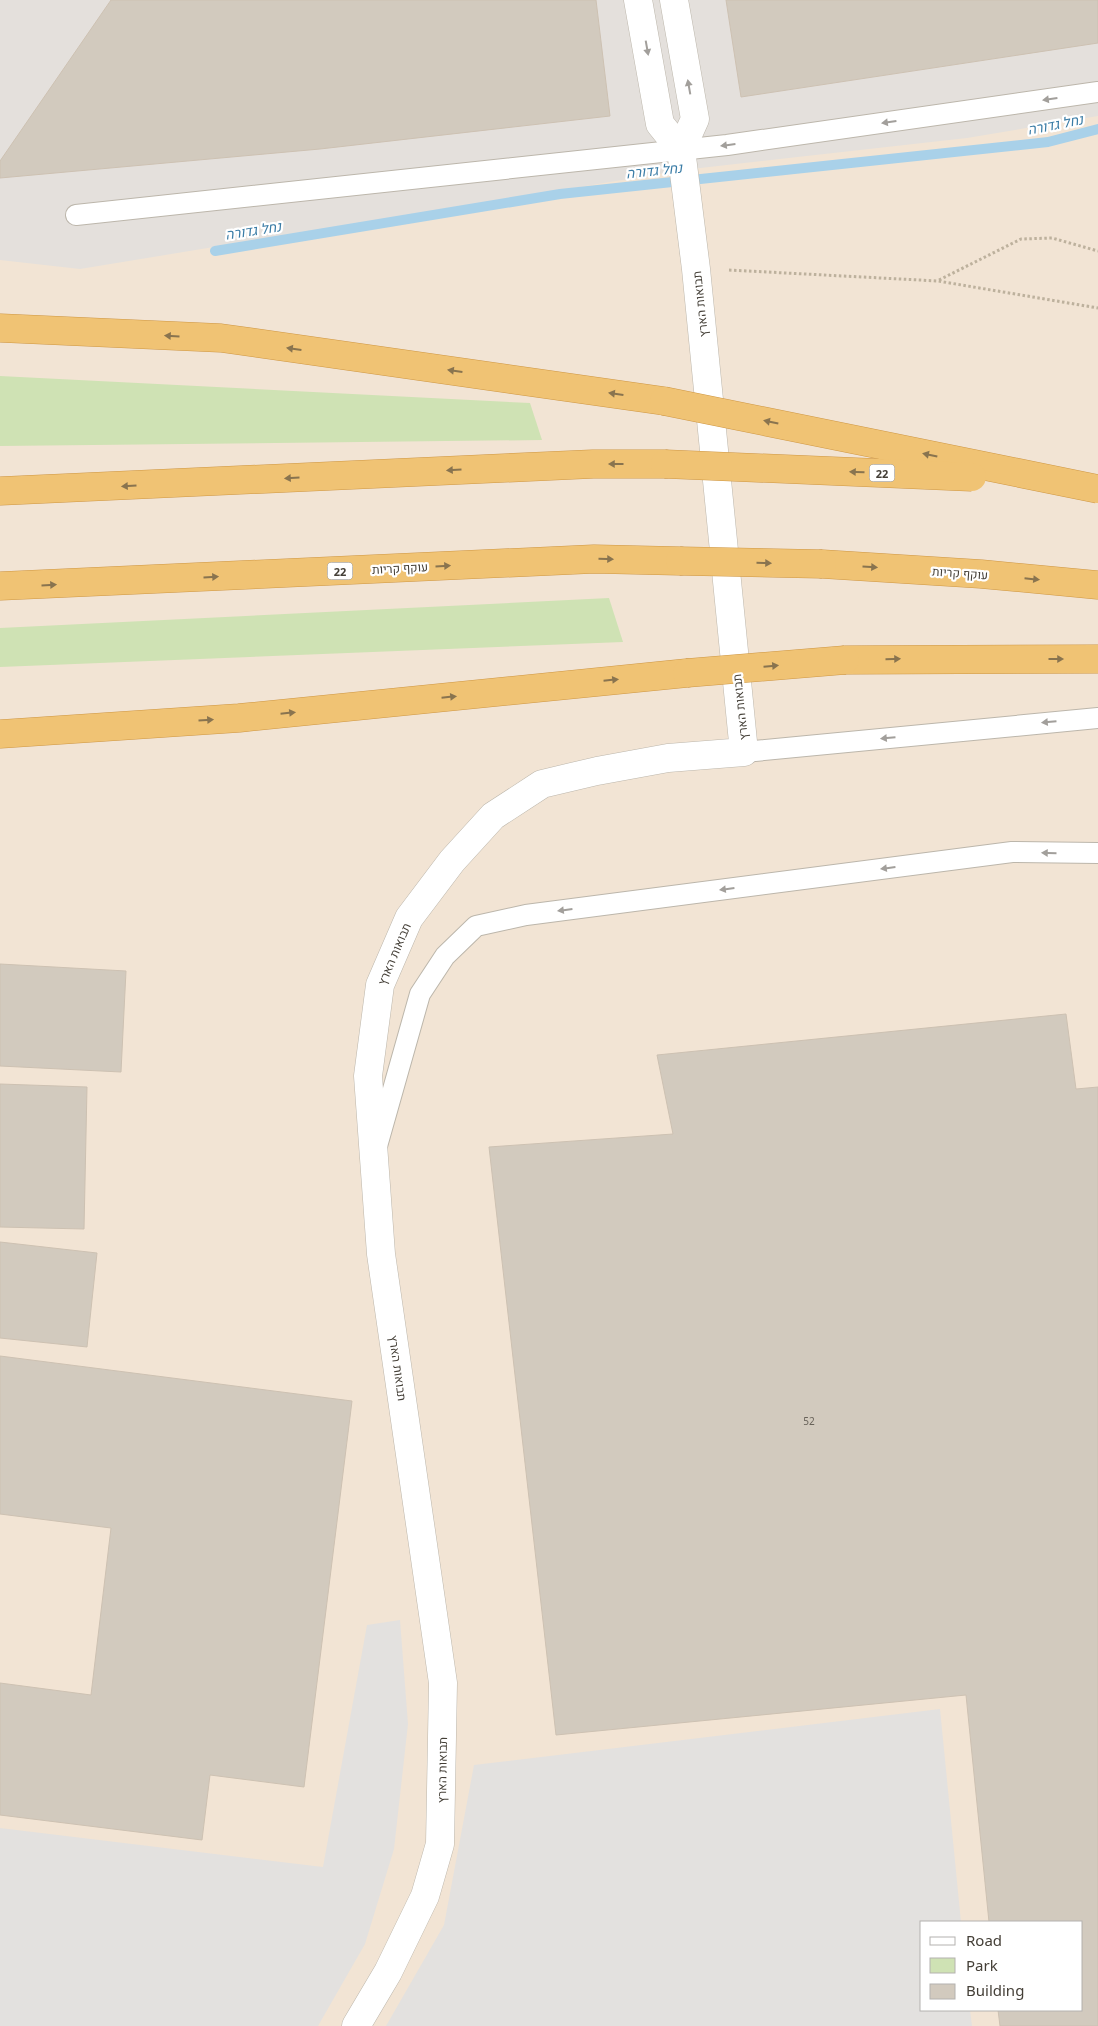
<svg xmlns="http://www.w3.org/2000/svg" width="1098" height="2026" font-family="'Noto Sans',Heebo,sans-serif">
<rect width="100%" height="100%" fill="#f2eee7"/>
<!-- commercial -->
<path fill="#f2e4d4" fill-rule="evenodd" d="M0 0H1098V2026H0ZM922 1922H1082V2010H922Z"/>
<!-- industrial -->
<path fill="#e4e0dc" d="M0 0H1098V116L967 138 683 170 80 269 0 260Z"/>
<!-- green -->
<g fill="#cfe2b4">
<path d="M0 376 530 403 542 440 0 446Z"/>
<path d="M609 598 623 642 0 667V628Z"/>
</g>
<!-- parking -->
<g fill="#e3e1df">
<path d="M400 1620 408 1724 394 1849 365 1944 318 2026H0V1828L323 1867 367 1625Z"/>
<path d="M940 1709 961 1922H922V2010H970L972 2026H386L444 1925 474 1765Z"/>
</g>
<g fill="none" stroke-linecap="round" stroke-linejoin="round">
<!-- stream -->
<path stroke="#a9d1e9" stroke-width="10" d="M215 251 560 194 1048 142 1098 129"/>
</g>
<!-- building -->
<g fill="#d2cabe" stroke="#cdc1b2">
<path d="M111 0H596L610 116 320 149 0 178V161Z"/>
<path d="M726 0H1098V43L741 97Z"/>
<path d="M0 964 126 971 121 1072 0 1066Z"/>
<path d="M1066 1014 1076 1089 1098 1087V2026H1000L998 2010H1082V1922H989L966 1695 556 1735 489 1147 673 1134 657 1055Z"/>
<path d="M0 1084 87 1087 84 1229 0 1227Z"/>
<path d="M0 1242 97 1253 87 1347 0 1338Z"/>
<path d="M0 1356 352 1401 304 1787 210 1775 202 1840 0 1815V1683L91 1695 111 1528 0 1514Z"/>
</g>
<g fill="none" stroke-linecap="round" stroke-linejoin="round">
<!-- lane casing -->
<g stroke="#bcb6ab" stroke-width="22">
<g id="lane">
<path d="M76 215 727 145 1098 92"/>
<path d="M744 752 1098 718"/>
<path d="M377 1146 420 994 445 956 476 926 526 915 1012 852 1098 853"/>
</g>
</g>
<!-- street casing -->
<g stroke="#bcb6ab" stroke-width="29">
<g id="street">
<path d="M674 0 695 119 681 150"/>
<path d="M356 2026 388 1972 425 1896 440 1844 443 1683 381 1254 368 1076 380 985 409 918 452 861 493 816 542 784 597 771 668 758 744 752 696 269 683 165 681 150 660 124 638 0"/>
</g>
</g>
<!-- highway casing -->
<g stroke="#ce9745" stroke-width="29">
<g id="highway">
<path d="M0 328 221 338 664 401"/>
<path d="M0 491 593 464H665"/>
<path d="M822 564 981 574 1098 585"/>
<path d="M0 586 594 559 680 561"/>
<path d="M845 660 1098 659"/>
<path d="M0 734 239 718 687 673"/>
</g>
</g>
<!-- path -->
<g stroke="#bdb19d" stroke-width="3" stroke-dasharray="2.5 2.5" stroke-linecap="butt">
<path d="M729 270 938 281 1098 308"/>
<path d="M939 280 1021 239 1052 238 1098 251"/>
</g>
<!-- lane -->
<use href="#lane" stroke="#fff" stroke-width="20"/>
<!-- street -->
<use href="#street" stroke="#fff" stroke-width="28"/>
<!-- highway -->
<use href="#highway" stroke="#f0c374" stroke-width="28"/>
<!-- highway-bridge casing -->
<g stroke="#ce9745" stroke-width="29" stroke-linecap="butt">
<g id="highway-bridge">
<path d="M664 401 1098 489"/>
<path d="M665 464 972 477"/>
<path d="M680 561 822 564"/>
<path d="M687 673 845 660"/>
</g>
</g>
<!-- highway-bridge -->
<use href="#highway-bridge" stroke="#f0c374" stroke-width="28"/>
</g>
<!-- one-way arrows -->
<defs><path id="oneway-solid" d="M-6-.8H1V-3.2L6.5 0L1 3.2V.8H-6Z" transform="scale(1.25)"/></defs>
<g fill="#a29f9b">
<use href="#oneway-solid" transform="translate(647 48) rotate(80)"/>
<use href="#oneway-solid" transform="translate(689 87) rotate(-100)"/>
<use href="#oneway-solid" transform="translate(1050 99) rotate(172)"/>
<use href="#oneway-solid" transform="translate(889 122) rotate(172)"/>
<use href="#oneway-solid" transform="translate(728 145) rotate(173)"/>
<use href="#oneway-solid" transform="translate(1049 722) rotate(175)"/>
<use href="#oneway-solid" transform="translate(888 738) rotate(175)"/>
<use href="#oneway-solid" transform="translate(1049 853) rotate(-179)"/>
<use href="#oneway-solid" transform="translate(888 868) rotate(173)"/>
<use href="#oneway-solid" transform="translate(727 889) rotate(173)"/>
<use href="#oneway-solid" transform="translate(565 910) rotate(173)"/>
</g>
<g fill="#89744f">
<use href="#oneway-solid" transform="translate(172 336) rotate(-177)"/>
<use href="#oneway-solid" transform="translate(294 349) rotate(-172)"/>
<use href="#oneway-solid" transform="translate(455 371) rotate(-172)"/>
<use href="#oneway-solid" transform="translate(616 394) rotate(-172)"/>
<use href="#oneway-solid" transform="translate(771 422) rotate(-168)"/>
<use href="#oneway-solid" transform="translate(930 455) rotate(-168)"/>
<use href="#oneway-solid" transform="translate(616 464) rotate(-180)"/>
<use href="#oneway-solid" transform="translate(454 470) rotate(177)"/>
<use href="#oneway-solid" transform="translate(857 472) rotate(-178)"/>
<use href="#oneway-solid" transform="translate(292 478) rotate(177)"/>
<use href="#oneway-solid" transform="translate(129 486) rotate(177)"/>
<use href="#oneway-solid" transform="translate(606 559) rotate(1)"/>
<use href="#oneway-solid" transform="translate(764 563) rotate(1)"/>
<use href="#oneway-solid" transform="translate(443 566) rotate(-3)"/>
<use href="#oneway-solid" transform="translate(870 567) rotate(3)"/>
<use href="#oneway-solid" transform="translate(211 577) rotate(-3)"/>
<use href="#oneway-solid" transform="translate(1032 579) rotate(6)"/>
<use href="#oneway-solid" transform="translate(49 585) rotate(-3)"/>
<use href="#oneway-solid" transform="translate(893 659) rotate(-1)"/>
<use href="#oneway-solid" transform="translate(1056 659)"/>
<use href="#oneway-solid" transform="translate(771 666) rotate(-5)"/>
<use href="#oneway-solid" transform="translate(611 680) rotate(-6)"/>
<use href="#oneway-solid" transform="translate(449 697) rotate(-6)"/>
<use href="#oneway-solid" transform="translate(288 713) rotate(-6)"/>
<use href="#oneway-solid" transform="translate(206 720) rotate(-4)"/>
</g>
<g text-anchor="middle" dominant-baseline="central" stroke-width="4.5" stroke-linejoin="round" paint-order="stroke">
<!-- number labels -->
<g font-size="10" fill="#686259">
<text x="809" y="1421">52</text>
</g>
<!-- shield labels -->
<g fill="#fff" stroke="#7c7973" stroke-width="1">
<rect x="869.5" y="464.5" width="25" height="17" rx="4"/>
<rect x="327.5" y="562.5" width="25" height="17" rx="4"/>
</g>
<g font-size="11" font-weight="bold" fill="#443f37">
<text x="882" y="473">22</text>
<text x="340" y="571">22</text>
</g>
<!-- street labels -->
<g font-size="12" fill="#443f37" stroke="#fff">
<text transform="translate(700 304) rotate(-96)">תבואות הארץ</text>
<text transform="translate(400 568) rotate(-3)">עוקף קריות</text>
<text transform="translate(960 573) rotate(4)">עוקף קריות</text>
<text transform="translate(740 707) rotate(-96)">תבואות הארץ</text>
<text transform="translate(394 954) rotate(-67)">תבואות הארץ</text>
<text transform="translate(398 1368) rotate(82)">תבואות הארץ</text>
<text transform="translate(442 1770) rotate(-89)">תבואות הארץ</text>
</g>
<!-- water labels -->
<g font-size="14" font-style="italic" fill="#3a7ca6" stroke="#fff">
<text transform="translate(1055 124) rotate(-11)">נחל גדורה</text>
<text transform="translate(654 170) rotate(-6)">נחל גדורה</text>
<text transform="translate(253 230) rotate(-9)">נחל גדורה</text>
</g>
</g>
<!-- legend -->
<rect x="920" y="1921" width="162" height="90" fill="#ffffff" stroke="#b4b2af"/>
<rect x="930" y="1937" width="25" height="8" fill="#ffffff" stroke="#b4b2af"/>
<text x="966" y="1946" font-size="15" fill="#443f37">Road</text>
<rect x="930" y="1958" width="25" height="15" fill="#cfe2b4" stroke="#b4b2af"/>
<text x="966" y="1971" font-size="15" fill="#443f37">Park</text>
<rect x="930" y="1984" width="25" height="15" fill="#d2cabe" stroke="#b4b2af"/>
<text x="966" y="1996" font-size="15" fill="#443f37">Building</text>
</svg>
